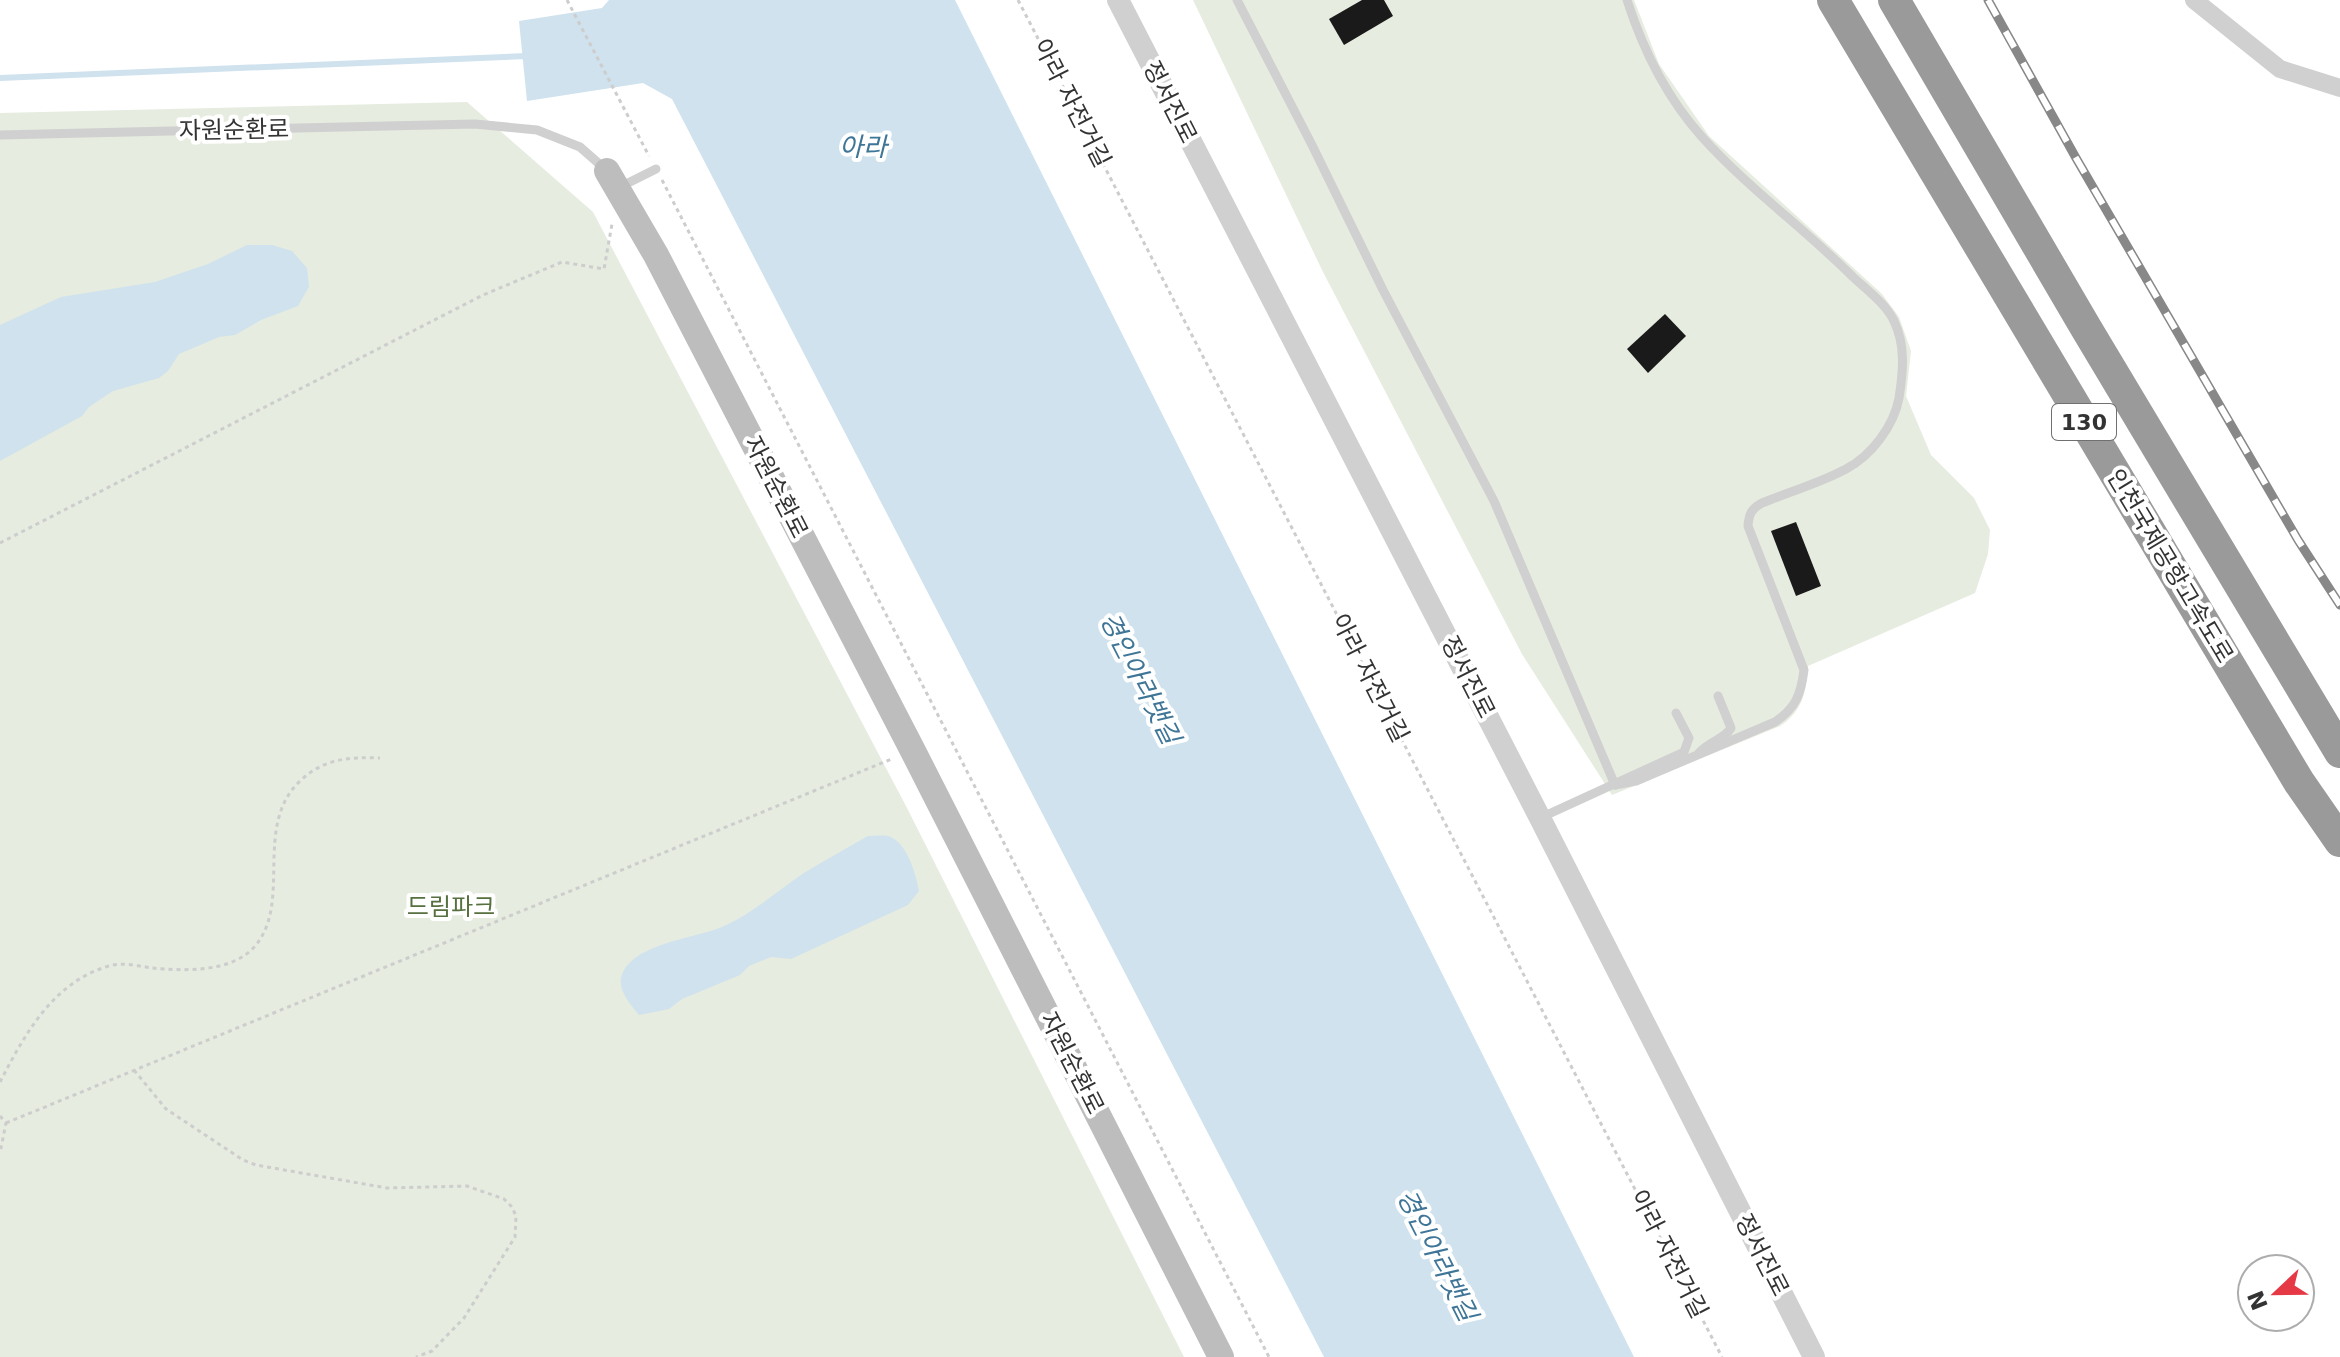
<svg xmlns="http://www.w3.org/2000/svg" width="2340" height="1357" font-family="'DejaVu Sans','Noto Sans KR',sans-serif">
<rect width="100%" height="100%" fill="#fff"/>
<!-- green -->
<g fill="#e6ecdf">
<path d="M1193 0H1634L1659 64 1709 136 1882 294 1899 317 1911 351 1906 396 1931 455 1974 498 1990 530 1988 554 1975 593 1808 666C1806 692 1803 711 1780 726L1612 795 1522 654 1323 272Z"/>
<path d="M467 102 593 212 907 808 1184 1357H0V113Z"/>
</g>
<!-- water -->
<g fill="#cfe2ee">
<path d="M609 0H955L1634 1357H1324L672 99 643 83 527 101 519 21 602 8Z"/>
<path d="M247 245H272L292 251 307 268 309 287 298 306 261 320 235 335 219 337 179 354 168 371 159 378 113 391 89 407 82 416 0 461V325L61 297 155 282 208 264Z"/>
<path d="M868 836C874 836 882 835 888 836 907 841 916 875 919 891L908 905 791 959 771 957 749 966 740 975 682 999 669 1009 639 1015C630 1004 615 988 623 972 637 943 696 938 722 927 752 914 777 891 804 873 825 860 847 848 868 836Z"/>
</g>
<g fill="none" stroke-linecap="round" stroke-linejoin="round">
<!-- stream -->
<path stroke="#cfe2ee" stroke-width="6" d="M0 78 528 56"/>
</g>
<!-- building -->
<g fill="#1a1a1a">
<path d="M1362 0H1384L1393 16 1344 45 1329 19Z"/>
<path d="M1665 314 1686 336 1648 373 1627 349Z"/>
<path d="M1796 522 1821 586 1796 596 1771 531Z"/>
</g>
<g fill="none" stroke-linecap="round" stroke-linejoin="round">
<!-- path -->
<g stroke="#cdcdcd" stroke-width="3" stroke-dasharray="4 4" stroke-linecap="butt">
<path d="M567 0 649 156"/>
<path d="M1018 0 1722 1357"/>
<path d="M662 180 1269 1357"/>
<path d="M0 543 483 295 562 262 604 269 612 224"/>
<path d="M134 1070 166 1109 243 1160 256 1165 387 1188 467 1186 504 1199 512 1207 516 1216 515 1237 464 1318 432 1351 416 1357"/>
<path d="M0 1082C25 1034 53 982 109 966 123 962 138 966 152 968 184 971 232 973 255 946 293 902 252 825 301 780 325 758 350 757 380 758"/>
<path d="M0 1116 6 1123 0 1153"/>
<path d="M6 1123 894 758"/>
</g>
<!-- service -->
<g stroke="#d0d0d0" stroke-width="9">
<path d="M1237 0 1312 145 1383 290 1494 501 1615 785"/>
<path d="M0 135 475 124 537 130 580 147 605 169"/>
<path d="M620 187 656 169"/>
<path d="M1699 753C1709 741 1725 739 1731 728L1718 696"/>
<path d="M1615 785 1636 781 1775 722C1796 708 1801 694 1804 670L1748 526C1749 514 1751 509 1762 503 1789 492 1820 483 1846 469 1871 456 1894 426 1899 398 1903 372 1906 346 1894 321 1886 304 1867 290 1853 277 1805 229 1748 188 1702 137 1667 98 1643 50 1627 0"/>
<path d="M1540 818 1684 752 1689 738 1676 713"/>
</g>
<!-- minor -->
<path stroke="#d0d0d0" stroke-width="18" d="M2194 0 2280 69 2340 88"/>
<!-- tertiary -->
<path stroke="#d0d0d0" stroke-width="22" d="M1118 0 1540 818 1814 1357"/>
<!-- secondary -->
<path stroke="#bdbdbd" stroke-width="26" d="M607 171 656 255 913 751 1221 1357"/>
<!-- motorway -->
<g stroke="#9a9a9a" stroke-width="32">
<path d="M1833 0 2299 782 2340 841"/>
<path d="M1894 0 2086 328 2340 752"/>
</g>
<!-- rail casing -->
<g stroke="#888" stroke-width="9">
<path id="rail" d="M1988 0 2076 158 2298 540 2340 605"/>
</g>
<!-- rail -->
<use href="#rail" stroke="#fff" stroke-width="6" stroke-dasharray="18" stroke-linecap="butt"/>
</g>
<g text-anchor="middle" dominant-baseline="central" stroke-width="8" stroke-linejoin="round" paint-order="stroke">
<!-- shield labels -->
<rect fill="#fff" stroke="#707070" stroke-width="2" x="2052" y="404" width="64" height="36" rx="6"/>
<g font-size="22" font-weight="bold" fill="#333">
<text x="2084" y="422">130</text>
</g>
<!-- street labels -->
<g font-size="24" fill="#333" stroke="#fff">
<text transform="translate(1170 102) rotate(63)">정서진로</text>
<text transform="translate(1072 103) rotate(63)">아라 자전거길</text>
<text transform="translate(234 130) rotate(-1)">자원순환로</text>
<text transform="translate(776 487) rotate(63)">자원순환로</text>
<text transform="translate(2170 566) rotate(59)">인천국제공항고속도로</text>
<text transform="translate(1468 677) rotate(63)">정서진로</text>
<text transform="translate(1370 678) rotate(63)">아라 자전거길</text>
<text transform="translate(1072 1063) rotate(63)">자원순환로</text>
<text transform="translate(1669 1254) rotate(63)">아라 자전거길</text>
<text transform="translate(1762 1255) rotate(63)">정서진로</text>
</g>
<!-- park labels -->
<g font-size="24" fill="#56703f" stroke="#fff">
<text x="451" y="907">드림파크</text>
</g>
<!-- water labels -->
<g font-size="26" font-style="italic" fill="#3f7597" stroke="#fff">
<text x="863" y="147">아라</text>
<text transform="translate(1140 678) rotate(63)">경인아라뱃길</text>
<text transform="translate(1437 1255) rotate(63)">경인아라뱃길</text>
</g>
</g>
<!-- north arrow -->
<g transform="translate(2276 1293) rotate(248)"><circle r="38" fill="#ffffff" stroke="#adadad" stroke-width="2"/>
<path d="M0-6L14 30L0 20L-14 30Z" fill="#e63946"/>
<text y="-12" font-size="22" font-weight="bold" text-anchor="middle" fill="#333333">N</text>
</g>
</svg>
